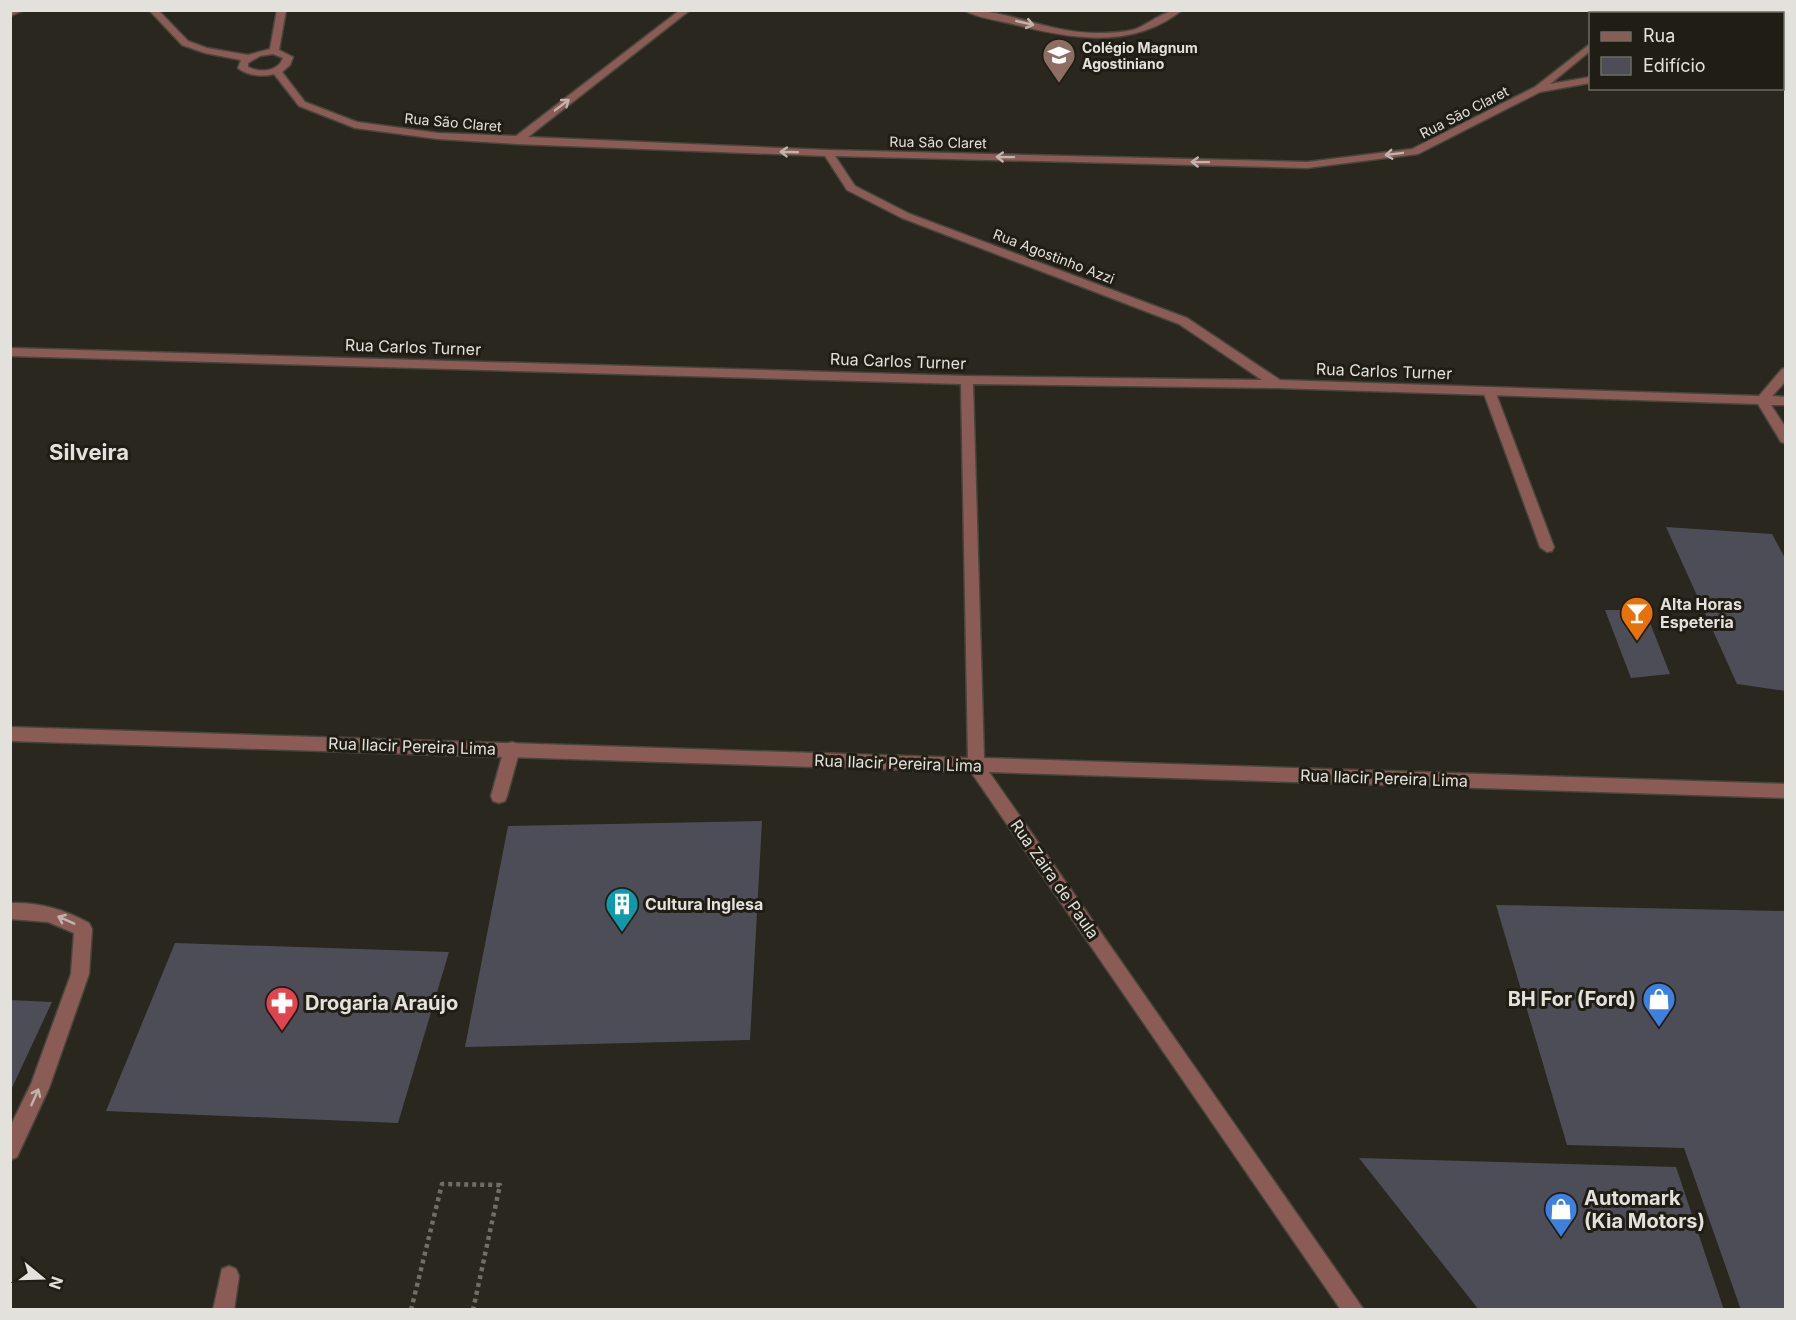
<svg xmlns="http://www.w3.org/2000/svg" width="1796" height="1320" font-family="Inter,sans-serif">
<rect width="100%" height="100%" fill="#2a271e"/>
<!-- green -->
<path fill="#004123" d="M1642 10 1785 11V59H1783L1782 14H1638Z"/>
<!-- building -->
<g fill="#4d4d57">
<path d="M1666 527 1772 534 1786 560V691L1737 684Z"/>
<path d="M1605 610H1645L1670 674 1631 678Z"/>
<path d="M762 821 750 1040 465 1047 508 826Z"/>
<path d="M1496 905 1786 911V1310H1741L1684 1148 1567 1145Z"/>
<path d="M175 943 449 952 398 1123 106 1111Z"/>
<path d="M10 1000 52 1002 10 1092Z"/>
<path d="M1359 1158 1676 1167 1724 1310H1479Z"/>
</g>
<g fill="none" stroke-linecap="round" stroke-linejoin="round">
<!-- service casing -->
<g stroke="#48453c" stroke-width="3">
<g id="service">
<path d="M1489 387 1495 391 1554 547 1552 551 1547 552 1540 547 1483 391Z"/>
<path d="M512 742 518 744 520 749 507 796 505 801 499 803 493 801 491 796 504 749 506 744Z"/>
<path d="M10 903C39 902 64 909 89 923L92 929 89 974 49 1088 17 1157 10 1160V1127L31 1084 71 974 74 933 48 922 10 919Z"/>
<path d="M229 1266 236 1269 239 1276 234 1310H213L222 1269Z"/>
</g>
</g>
<!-- minor casing -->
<g stroke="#48453c" stroke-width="3">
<g id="minor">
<path d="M10 10H24L10 16Z"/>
<path d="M149 10H158L188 41 207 48 248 55 270 49 277 10H286L279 50 293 57 290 65 282 72 305 102 357 122 438 133 516 136 680 10H690L528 137 828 150 1307 162 1412 149 1535 87 1590 44V51L1550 84 1590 77V83L1540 92 1418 154 1307 168 835 156 855 186 910 214 1187 318 1280 380 1759 396 1782 369 1786 368V381L1772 396 1786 397V405H1771L1786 428V443L1781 442 1758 404 1277 388 973 384 984 758 1786 784V798L989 772 1364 1310H1341L971 772 10 741V727L968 758 961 384 10 356V348L967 376 1262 380 1179 324 902 218 847 190 825 156 516 144 438 139 355 128 299 106 274 74C262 77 248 76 238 68L241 60 205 53 182 45ZM273 54 283 58C278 72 260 73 248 67V63L260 56Z"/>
<path d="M964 10C1008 10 1050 33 1095 33 1108 33 1123 33 1136 29 1152 22 1164 10 1182 10 1132 50 1071 39 1013 24 997 20 977 18 964 10Z"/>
<path d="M1630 10H1640L1638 14H1628Z"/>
<rect x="1782" y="57" width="4" height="6"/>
</g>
</g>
<!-- path -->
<path stroke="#716e66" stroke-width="4.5" stroke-dasharray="4 4" stroke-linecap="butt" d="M411 1310 442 1184 500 1185 473 1310"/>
<!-- service -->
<use href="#service" fill="#8b5c56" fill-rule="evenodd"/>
<!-- minor -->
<use href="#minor" fill="#8b5c56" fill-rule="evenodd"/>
</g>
<!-- one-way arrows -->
<defs><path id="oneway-shaft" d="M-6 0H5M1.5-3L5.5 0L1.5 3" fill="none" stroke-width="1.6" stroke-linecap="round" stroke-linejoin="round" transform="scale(1.5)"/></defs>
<g stroke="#c4b2ac">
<use href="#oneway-shaft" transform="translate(1025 23) rotate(13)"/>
<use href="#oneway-shaft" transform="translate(562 105) rotate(-37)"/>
<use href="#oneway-shaft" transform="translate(789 152) rotate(-178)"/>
<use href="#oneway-shaft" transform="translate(1394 154) rotate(173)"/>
<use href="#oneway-shaft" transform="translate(1005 157) rotate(-179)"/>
<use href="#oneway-shaft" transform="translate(1200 162) rotate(-179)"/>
<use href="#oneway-shaft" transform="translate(66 920) rotate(-156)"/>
<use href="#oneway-shaft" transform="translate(35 1097) rotate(-66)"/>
</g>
<!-- icons -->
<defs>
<g id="school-pin" transform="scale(1.725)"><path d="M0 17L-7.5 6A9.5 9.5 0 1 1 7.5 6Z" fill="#8d6e63" stroke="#201d15"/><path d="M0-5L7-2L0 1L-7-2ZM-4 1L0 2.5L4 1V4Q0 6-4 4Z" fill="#fff"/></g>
<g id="bar-pin" transform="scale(1.725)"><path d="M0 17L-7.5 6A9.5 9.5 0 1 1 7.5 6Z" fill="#e8710a" stroke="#201d15"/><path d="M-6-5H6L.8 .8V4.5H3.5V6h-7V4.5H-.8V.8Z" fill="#fff"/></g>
<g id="building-pin" transform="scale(1.725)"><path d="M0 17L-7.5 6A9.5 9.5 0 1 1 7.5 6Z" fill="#0f9aa8" stroke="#201d15"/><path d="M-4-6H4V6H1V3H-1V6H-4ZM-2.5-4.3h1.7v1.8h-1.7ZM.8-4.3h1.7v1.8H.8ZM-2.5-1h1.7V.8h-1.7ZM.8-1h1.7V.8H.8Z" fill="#fff"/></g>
<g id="shop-pin" transform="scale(1.725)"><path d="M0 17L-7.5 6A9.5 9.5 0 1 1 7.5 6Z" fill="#3f7fe0" stroke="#201d15"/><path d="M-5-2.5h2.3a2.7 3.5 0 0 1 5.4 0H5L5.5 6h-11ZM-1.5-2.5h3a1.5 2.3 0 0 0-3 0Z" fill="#fff"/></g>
<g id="pharmacy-pin" transform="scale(1.725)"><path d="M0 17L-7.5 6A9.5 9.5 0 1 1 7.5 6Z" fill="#e0444e" stroke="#201d15"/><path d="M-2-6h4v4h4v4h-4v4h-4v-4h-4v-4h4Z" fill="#fff"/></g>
</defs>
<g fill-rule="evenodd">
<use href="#school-pin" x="1059" y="55"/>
<use href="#bar-pin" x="1637" y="613"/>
<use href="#building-pin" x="622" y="904"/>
<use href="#shop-pin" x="1659" y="999"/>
<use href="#pharmacy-pin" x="282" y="1003"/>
<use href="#shop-pin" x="1561" y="1209"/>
</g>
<g text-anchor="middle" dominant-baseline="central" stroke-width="6" stroke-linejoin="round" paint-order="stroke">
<!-- far-poi labels -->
<g font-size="14" font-weight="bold" fill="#e3e1db" stroke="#201d15" text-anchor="start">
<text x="1082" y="47">Colégio Magnum<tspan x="1082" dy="16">Agostiniano</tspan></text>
</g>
<!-- far-street labels -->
<g font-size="14" fill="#e3e1db" stroke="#201d15">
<text transform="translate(1464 112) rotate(-27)">Rua São Claret</text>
<text transform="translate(453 122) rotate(5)">Rua São Claret</text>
<text transform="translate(938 142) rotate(1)">Rua São Claret</text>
<text transform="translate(1054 256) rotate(21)">Rua Agostinho Azzi</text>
</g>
<!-- street labels -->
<g font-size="16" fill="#e3e1db" stroke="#201d15">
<text transform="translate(413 347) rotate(2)">Rua Carlos Turner</text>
<text transform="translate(898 361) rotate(2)">Rua Carlos Turner</text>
<text transform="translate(1384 371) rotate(2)">Rua Carlos Turner</text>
<text transform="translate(412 746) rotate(2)">Rua Ilacir Pereira Lima</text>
<text transform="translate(898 763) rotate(2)">Rua Ilacir Pereira Lima</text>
<text transform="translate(1384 778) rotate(2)">Rua Ilacir Pereira Lima</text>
<text transform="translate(1055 879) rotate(55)">Rua Zaira de Paula</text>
</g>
<!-- poi labels -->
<g font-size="16" font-weight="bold" fill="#e3e1db" stroke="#201d15" text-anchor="start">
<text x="1660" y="604">Alta Horas<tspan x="1660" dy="18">Espeteria</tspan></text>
<text x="645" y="904">Cultura Inglesa</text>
</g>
<!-- near-poi labels -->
<g font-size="20" font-weight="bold" fill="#e3e1db" stroke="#201d15" text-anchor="start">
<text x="1636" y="999" text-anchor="end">BH For (Ford)</text>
<text x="305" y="1003">Drogaria Araújo</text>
<text x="1584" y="1198">Automark<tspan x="1584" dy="23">(Kia Motors)</tspan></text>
</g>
<!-- district labels -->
<g font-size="22" font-weight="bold" fill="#e3e1db" stroke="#201d15">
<text x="89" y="452">Silveira</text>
</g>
</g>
<!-- border -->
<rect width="1796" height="1320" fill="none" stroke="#e3e1db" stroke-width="24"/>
<!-- legend -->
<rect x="1589" y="12" width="195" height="78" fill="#201d15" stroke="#6e6b64" stroke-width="1.5"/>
<rect x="1601" y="32" width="30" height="9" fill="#8b5c56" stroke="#6e6b64" stroke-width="1.5"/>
<text x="1643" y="42" font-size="18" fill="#e3e1db">Rua</text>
<rect x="1601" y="57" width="30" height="18" fill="#4d4d57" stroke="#6e6b64" stroke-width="1.5"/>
<text x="1643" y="72" font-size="18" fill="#e3e1db">Edifício</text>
<!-- north arrow -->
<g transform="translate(42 1278) rotate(109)" stroke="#201d15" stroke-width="4.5" paint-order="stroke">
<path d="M0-4.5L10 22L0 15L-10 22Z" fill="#e3e1db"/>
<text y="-9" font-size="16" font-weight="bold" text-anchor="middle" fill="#e3e1db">N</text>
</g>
</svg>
